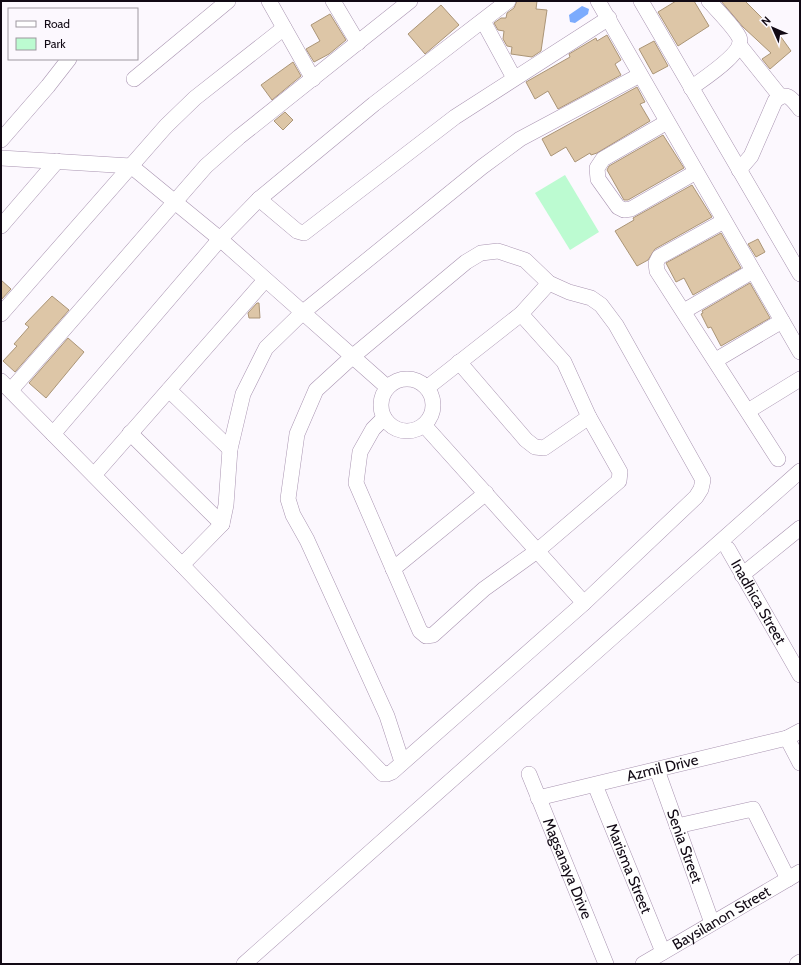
<svg xmlns="http://www.w3.org/2000/svg" width="801" height="965" font-family="Cabin,sans-serif">
<rect width="100%" height="100%" fill="#fcf8fe"/>
<!-- green -->
<path fill="#bcfbd1" d="M565 175 599 232 570 250 535 193Z"/>
<!-- water -->
<path fill="#7cabfd" d="M582 6 589 9 588 14 575 23 570 22 569 15Z"/>
<!-- building -->
<g fill="#ddc6a7" stroke="#ab9577">
<path d="M517 1H537L536 9 547 10 541 51 532 57 511 54 512 47 507 46 503 39 504 31 498 30 494 23 501 18H506L507 13 514 8Z"/>
<path d="M676 1H694L709 26 678 46 658 12Z"/>
<path d="M721 1H745L781 37 791 51 770 69 762 59 771 53 743 27Z"/>
<path d="M441 5 459 25 425 54 408 34Z"/>
<path d="M330 14 346 40 329 54 314 62 306 49 320 41 311 25Z"/>
<path d="M607 35 621 60 615 64 621 75 558 109 548 91 535 99 526 82 570 57 569 54 596 38 597 41Z"/>
<path d="M654 41 668 66 653 74 639 49Z"/>
<path d="M293 62 301 76 272 100 261 85Z"/>
<path d="M637 87 645 102 640 104 650 121 597 153 591 155 590 153 575 162 566 147 551 156 542 139Z"/>
<path d="M285 112 293 120 283 130 274 121Z"/>
<path d="M663 135 684 168 628 200H624L607 170 609 166Z"/>
<path d="M692 185 712 217 655 249 648 260 637 266 615 231 634 220 633 218Z"/>
<path d="M721 233 741 268 693 295 684 278 676 282 666 263Z"/>
<path d="M758 239 765 252 756 257 748 244Z"/>
<path d="M1 280 11 289 1 300Z"/>
<path d="M750 283 770 318 721 346 711 327 708 328 701 314 703 313 702 311Z"/>
<path d="M52 296 69 310 15 372 3 361 17 346 14 344 29 327 25 324Z"/>
<path d="M257 303H259L260 318H249L248 313Z"/>
<path d="M68 338 84 352 46 398 29 383Z"/>
</g>
<g fill="none" stroke-linecap="round" stroke-linejoin="round">
<!-- street casing -->
<g stroke="#a994b1" stroke-width="16">
<g id="street">
<path d="M269 1 313 79"/>
<path d="M333 1 358 43"/>
<path d="M598 1 800 352"/>
<path d="M641 1 800 274"/>
<path d="M483 21 514 78"/>
<path d="M740 46 780 96"/>
<path d="M134 79 228 1"/>
<path d="M691 88C703 79 746 52 739 37 734 27 717 10 709 1"/>
<path d="M667 122 603 159 597 168 598 179 618 207 624 210 631 209 696 172"/>
<path d="M1 140 48 86 69 59"/>
<path d="M1 158 131 166 220 239 387 387"/>
<path d="M739 170 751 156 775 101C787 90 792 99 800 109"/>
<path d="M259 199 297 231 304 233 455 117 609 18"/>
<path d="M724 221 659 257 656 263 657 271 778 459"/>
<path d="M1 226 57 161"/>
<path d="M684 311 753 271"/>
<path d="M1 314 166 126 195 98 284 28"/>
<path d="M716 360 782 321"/>
<path d="M459 362 526 440 535 447 544 448 589 417"/>
<circle cx="407" cy="405" r="26"/>
<path d="M1 381 182 565 383 774H387L392 772 584 603 696 497 701 489 703 480 616 325 601 305 591 298 569 292 549 283 525 260 498 251 481 253 466 262 352 357 316 390 297 434 288 499 293 515 307 540 387 716 402 762"/>
<path d="M428 387 521 314 549 283"/>
<path d="M11 390 206 166 239 137 410 1"/>
<path d="M169 390 230 449"/>
<path d="M748 411 800 379"/>
<path d="M384 418 373 429 360 452 356 483 420 631 426 636 433 635 484 589 537 551 619 481 620 472 589 417 564 362 521 314"/>
<path d="M424 425 584 603"/>
<path d="M130 433 222 524"/>
<path d="M53 434 220 239 259 199 374 104 508 1"/>
<path d="M94 475 265 280"/>
<path id="s1" d="M728 549 800 675"/>
<path d="M182 565 222 524 226 505 230 449 243 394 266 348 302 313 482 167 520 139 640 75"/>
<path d="M393 569 486 493"/>
<path d="M742 575 800 528"/>
<path d="M787 738 800 763"/>
<path id="s2" d="M657 770 712 923"/>
<path id="s3" d="M529 774 606 964"/>
<path id="s4" d="M595 785 663 952"/>
<path id="s5" d="M538 798 787 738 800 731"/>
<path d="M677 826 753 809 788 879"/>
<path d="M244 964 800 471"/>
<path id="s6" d="M643 964 800 872"/>
<path d="M797 964 800 962"/>
</g>
</g>
<!-- street -->
<use href="#street" stroke="#fff" stroke-width="15"/>
</g>
<g text-anchor="middle" dominant-baseline="central" stroke-width="3.5" stroke-linejoin="round" paint-order="stroke">
<!-- street labels -->
<g font-size="15" fill="#110914" stroke="#fcf8fe">
<text stroke="none"><textPath href="#s1" startOffset="61">Inadhica Street</textPath></text>
<text stroke="none"><textPath href="#s5" startOffset="128">Azmil Drive</textPath></text>
<text stroke="none"><textPath href="#s2" startOffset="81">Senia Street</textPath></text>
<text stroke="none"><textPath href="#s3" startOffset="102">Magsanaya Drive</textPath></text>
<text stroke="none"><textPath href="#s4" startOffset="90">Marisma Street</textPath></text>
<text stroke="none"><textPath href="#s6" startOffset="91">Baysilanon Street</textPath></text>
</g>
</g>
<!-- border -->
<rect width="801" height="965" fill="none" stroke="#110914" stroke-width="4"/>
<!-- legend -->
<rect x="8" y="8" width="130" height="52" fill="#fcf8fe" stroke="#9e98a0"/>
<rect x="16" y="21" width="20" height="6" fill="#ffffff" stroke="#9e98a0"/>
<text x="44" y="28" font-size="12" fill="#110914">Road</text>
<rect x="16" y="38" width="20" height="12" fill="#bcfbd1" stroke="#9e98a0"/>
<text x="44" y="48" font-size="12" fill="#110914">Park</text>
<!-- north arrow -->
<g transform="translate(773 28) rotate(315)" stroke="#fcf8fe" stroke-width="3" paint-order="stroke">
<path d="M0-3L7 15L0 10L-7 15Z" fill="#110914"/>
<text y="-6" font-size="11" font-weight="bold" text-anchor="middle" fill="#110914">N</text>
</g>
</svg>
